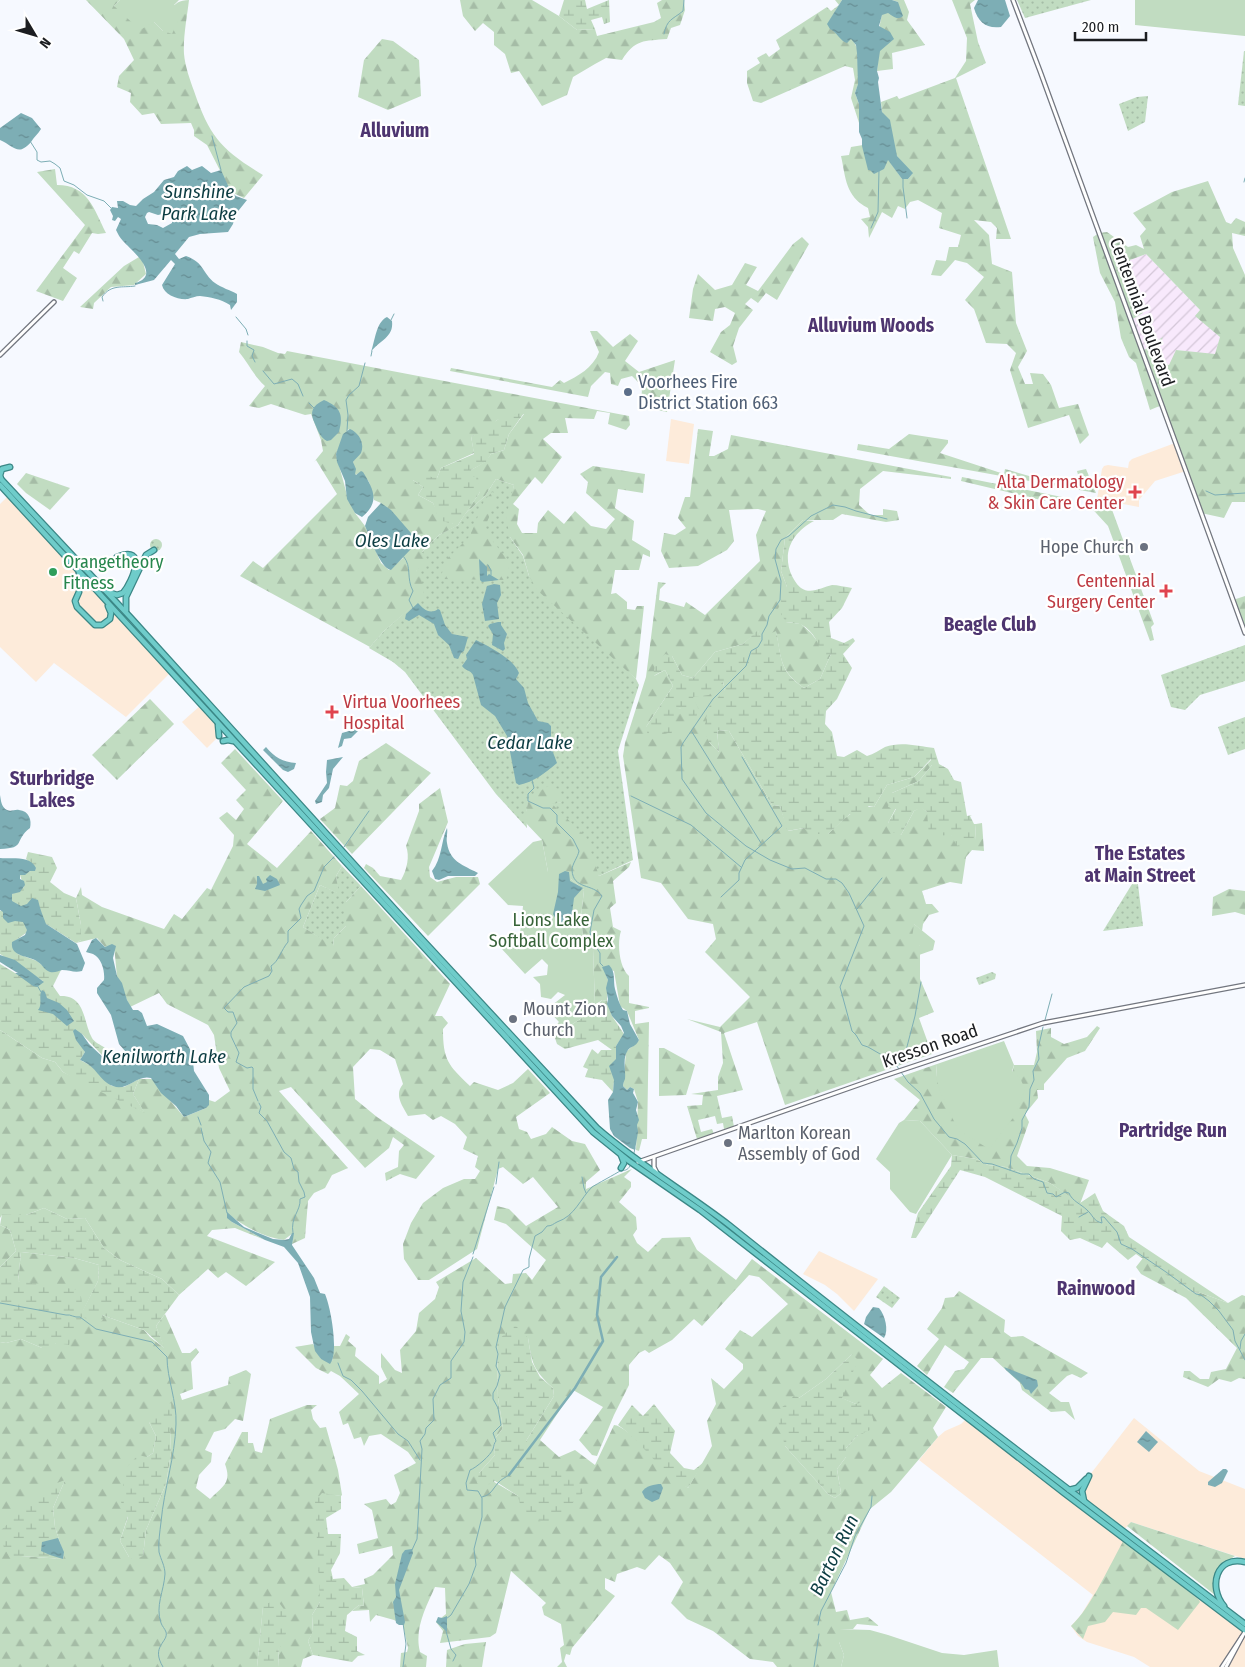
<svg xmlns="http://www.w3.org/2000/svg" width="1245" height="1667" font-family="'Fira Sans Condensed',sans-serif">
<defs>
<pattern id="industrial-furrows" width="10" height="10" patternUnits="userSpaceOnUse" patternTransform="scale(1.25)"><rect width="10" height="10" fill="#f8e9fc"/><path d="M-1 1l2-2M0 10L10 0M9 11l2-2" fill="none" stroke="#d4c7d8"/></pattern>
<pattern id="grass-dots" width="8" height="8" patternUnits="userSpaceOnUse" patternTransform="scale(1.25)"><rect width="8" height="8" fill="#c1dcc1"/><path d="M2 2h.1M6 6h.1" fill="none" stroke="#a5bca6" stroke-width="1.8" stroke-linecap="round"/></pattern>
<pattern id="forest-firs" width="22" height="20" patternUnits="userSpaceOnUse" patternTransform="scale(1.25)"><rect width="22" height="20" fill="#c1dcc1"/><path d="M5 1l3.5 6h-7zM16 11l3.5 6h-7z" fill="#a5bca6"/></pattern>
<pattern id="wetland-marsh" width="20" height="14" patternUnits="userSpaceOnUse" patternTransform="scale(1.25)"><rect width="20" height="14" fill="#c1dcc1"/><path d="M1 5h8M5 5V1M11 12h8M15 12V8" fill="none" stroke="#a5bca6"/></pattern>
<pattern id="water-ripples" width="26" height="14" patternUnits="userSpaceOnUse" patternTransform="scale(1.25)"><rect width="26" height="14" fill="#7daeb5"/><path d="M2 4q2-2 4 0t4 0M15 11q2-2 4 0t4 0" fill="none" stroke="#668d93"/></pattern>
</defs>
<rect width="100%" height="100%" fill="#f6f9ff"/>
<!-- commercial -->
<g fill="#fdebda">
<path d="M671 419 694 424 689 464 666 461Z"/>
<path d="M1175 443 1186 471 1155 481 1139 500V507L1097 499 1102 469 1104 466 1108 465 1128 468 1129 462 1132 459Z"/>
<path d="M9 495 171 672 126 717 54 663 36 682 0 647V504Z"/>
<path d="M201 705 217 723 219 736 207 748 182 722Z"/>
<path d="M819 1251 878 1279 854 1311 837 1294 825 1285 803 1274Z"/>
<path d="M968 1417 1245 1630V1667H1225L1243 1635 1222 1667H1150L1134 1657 1087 1642 1078 1636 1071 1626 1081 1615 1093 1595 919 1460 938 1437 945 1431 961 1424Z"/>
<path d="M1134 1418 1199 1471 1245 1489V1559L1131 1522 1123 1531 1084 1501 1082 1491 1089 1476Z"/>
</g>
<!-- industrial -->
<path fill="url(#industrial-furrows)" d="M1146 254 1200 310 1196 316 1220 337 1215 355 1177 350 1170 365 1152 361 1162 338 1142 351 1131 320 1142 313 1123 277 1131 267 1130 260Z"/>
<!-- grass -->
<g fill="url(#grass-dots)">
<path d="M1017 0H1091L1025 18Z"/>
<path d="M1244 51H1245V106L1238 105Z"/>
<path d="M1148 96 1145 122 1128 131 1119 104 1137 97Z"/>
<path d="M496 479 514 485 512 497 510 537 523 556 529 576 636 679 639 685 618 751 633 860 599 876 551 803 562 802 529 798 526 814 527 828 496 794 405 672 393 662 369 648 384 631 419 600 416 571 422 552 439 535 458 525 465 514 485 496Z"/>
<circle cx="156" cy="545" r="6"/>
<path d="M1245 645V681L1200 695 1185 710 1171 707 1161 675Z"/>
<path d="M1245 717V749L1228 755 1218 727Z"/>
<path d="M342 866 361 886 346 902V926L334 938 333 947 303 927 320 885 338 893 336 876Z"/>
<path d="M1137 876 1143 926 1103 931Z"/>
<path d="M992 972 996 974 995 979 979 985 976 978Z"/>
<path d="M884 1286 900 1298 892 1308 876 1297Z"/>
</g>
<!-- forest -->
<g fill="url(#forest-firs)" fill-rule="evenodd">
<path d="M86 0H120L114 6 154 22 163 31C169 15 170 0 189 0 187 17 183 37 184 54 185 66 190 80 194 91 210 138 222 150 263 175L244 198 231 192 207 145 194 136V130L191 123 161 124 154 113 142 115 130 102 131 93 117 87 119 76 134 60 124 39Z"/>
<path d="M460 0H532L559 16 577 30 595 29 597 36 654 22 661 18 657 3 662 0H684L685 10 680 25 671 28 667 39C644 41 635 39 622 60L606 58 595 64 573 77 567 95 542 106 519 71 511 73 505 54 494 45V32L483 23 475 31 463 16Z"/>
<path d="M835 0H842L829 22 852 38 857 48 859 82 855 93 859 104 860 126 851 98 855 80 853 68 845 66 761 103 753 101 747 83V71L760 63 757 58 766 53 769 57 780 49 776 40 827 7 831 11 839 5Z"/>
<path d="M892 0H904L909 12 907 20 925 45 892 53 893 69 877 71C879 52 877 33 882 14L898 2Z"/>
<path d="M952 0H975L970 4 978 42 986 63 956 78 1011 239H996L997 228 991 222 974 220 989 235 992 264 1012 272 1016 323 1027 351 1018 367 1025 384H1033L1030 373 1043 374 1051 385 1059 408 1078 404 1089 435 1080 444 1069 415 1028 428 1010 370 1016 353 1007 344 986 343 974 309 965 300 984 277 967 263 955 260 941 276 931 275 936 260 946 261 949 247H958L961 235 939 228 942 213 918 200 910 202 905 209 898 206 892 218 882 212 869 238 868 227 861 219 870 217 868 208C845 196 846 178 841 156L849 155 851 147 863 145 888 159 902 179H908L912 174 896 155 882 112 881 102 897 96 899 99 955 78 966 61 967 38Z"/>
<path d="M382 39 393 41 419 60 421 96 388 110 358 97 364 60Z"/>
<path d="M55 169 57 185C88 185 94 209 106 233L98 234 92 233 79 254 74 251 63 268 77 278 63 301 36 291 85 225 37 172Z"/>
<path d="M1208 181 1226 222 1231 224 1236 218 1245 222V236L1232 233 1233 248 1245 275V502H1232L1224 518 1201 513 1162 405 1150 410 1136 363 1129 357 1121 338 1115 302 1100 273 1093 237 1099 233 1107 232 1128 247 1136 245 1144 249 1140 236 1146 229 1133 213 1172 192ZM1146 254 1200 310 1195 316 1220 337 1215 354 1176 350 1169 365 1152 361 1163 337 1143 351 1131 320 1143 313 1123 277 1131 267 1130 260Z"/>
<path d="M802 237 809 244 777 300 766 293 758 303 751 298 745 304 753 310 739 328 733 346 737 362 732 365 710 352 721 332 730 325 735 313 725 307 715 309 713 321 689 318 693 289 698 274 715 290 732 285 745 263 757 267 746 285 758 291 793 244Z"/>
<path d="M139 257 143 262 146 274 134 285 111 287 94 303 93 309 80 307 124 266Z"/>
<path d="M590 331H597L613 347 630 334 638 341 625 361 639 372 675 360 667 412 638 406C643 391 645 388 632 376L621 379 618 386 611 384 610 373 605 372 591 386 588 397 450 371 451 368 552 387 560 380 564 383C578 376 593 368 599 352Z"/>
<path d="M241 342 263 347 278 353 285 354 287 351 629 416 630 425 626 430 608 424 610 413 597 411 594 419 565 418 568 433H551L543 439 562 457 542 484 535 477 513 504 519 509 517 524 522 533H537L538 523 548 510 564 524 575 511 591 526 606 529 615 519 586 493 588 482 580 474 593 466 645 474 643 493 618 489 615 508 634 521 632 540 650 551V557L643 554 639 570H615L611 594 616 593 627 602V609L635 610 637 606H644L636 679 537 590 529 576 523 555 510 537 506 517 514 485 496 479 485 496 465 514 480 492 471 478V470L485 462 491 454 504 450 509 434 524 414 497 420 482 434 471 436 474 453 441 468 437 478 413 480 423 487 418 495 433 503 438 513 453 524V528L439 535 422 552 428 560 416 571 421 577 424 594 420 600 384 631 370 647 240 576 253 561 263 568 337 494 316 460 314 462 323 451 321 440 311 414 305 415 271 404 259 408 249 406 265 386C253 375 249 364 239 352ZM348 429 362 444 353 462 355 475 362 472 369 482 374 500 381 503 403 558 389 570 381 563 365 526 355 513 347 495 336 454Z"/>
<path d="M698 429 713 431 709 456H714L728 449 731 435 951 477V479L883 471 860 489 859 505 870 515H883V509L897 511 899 520 886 522 842 514 833 520H803L785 538 781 571 787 587 786 622 801 624 811 633 821 646 831 654 820 679 804 688C779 670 782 660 776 632L761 639 758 631 743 644 715 652 693 678 682 675 672 656 654 676 665 670 673 686 646 727 679 708 683 709 692 696 723 682 725 690 709 742 719 752 717 730 729 731 772 805 780 806 788 831 804 828 828 834C840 823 856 804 874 807L887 785 914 777 932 759V765L919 781 892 793 896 808 888 823 901 835 914 811 921 807 927 812 951 835 975 840 976 824 982 823 984 851 972 850 966 857 962 884 950 882 922 891 926 904H932L939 912 929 915 923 924 922 931 914 924 920 946V979L934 1012 919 1018 932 1054 785 1105 757 1022 724 1033 743 1090 717 1096 722 1118 732 1116 734 1127 724 1129 723 1123 717 1124 715 1116 698 1120 701 1132 712 1129 714 1134 697 1139 687 1106 702 1105 703 1095 691 1094 718 1090V1077L723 1063 721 1032 687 1019 720 1027 750 997 705 952 716 939 713 924 688 919 661 883 641 878 623 756 625 743 646 677 658 582 666 583 660 589 659 600 684 607 686 602 705 615 760 561 756 535 766 511 758 509 729 510 734 541 727 550 698 566 669 568 661 551 664 533 675 535 686 528 678 518 685 497H690Z"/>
<path d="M909 434 948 440V443L940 453 1004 474 1005 469 1057 484V486L857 450 858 444 889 449Z"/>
<path d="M1086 469 1096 493 1063 487 1064 485 1081 486 1077 471Z"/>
<path d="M26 473 70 488 50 510 26 493 17 484Z"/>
<path d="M962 477 1062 497 1061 504 1056 503V500L1046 498 1045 501 961 481Z"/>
<path d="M492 492 495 493V501L484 530 510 563 506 580 441 579 444 562 470 536 484 501Z"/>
<path d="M1086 502 1111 507 1154 624 1151 627 1154 640 1150 641 1108 526Z"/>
<path d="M1245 596V633L1233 600Z"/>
<path d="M150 699 174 724 117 780 92 755Z"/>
<path d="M386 743 431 773 352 854 320 819 335 808 340 785 347 786 353 781 359 761Z"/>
<path d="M235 749 283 801 247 844 277 868 311 831 342 866 336 876 339 894 320 885 303 927 333 946 334 938 346 926V902L361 886 450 984 435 1016H442L448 1023 443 1029C443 1060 448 1065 470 1086L474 1082 498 1090 513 1083 528 1069 550 1093 516 1117 519 1129 527 1132 531 1139 546 1134 552 1127 572 1141 585 1144 600 1170 586 1182V1189L632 1169 624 1177 631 1182V1187L619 1202 636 1217 637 1229 633 1235 637 1243 648 1252 662 1238 690 1237 697 1250 736 1280 752 1259 883 1359 870 1375 882 1388 901 1373 946 1407 933 1428 938 1437 891 1492 870 1509 831 1592 836 1612 847 1610 850 1620 868 1617 879 1626 857 1624 853 1629H840L839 1642 844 1655 841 1667H777L773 1662 750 1659 713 1631 687 1619 671 1603 683 1582 670 1563 659 1555 645 1570 637 1567 617 1574 615 1582 605 1578V1589L615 1596 572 1648 570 1655 566 1654 564 1661 567 1667H557L562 1662 560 1648 564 1645 561 1624 544 1615 542 1607 546 1603 511 1571 496 1633 490 1637 440 1643 443 1631 436 1622 446 1614 445 1588 435 1587C426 1607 414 1629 420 1652L427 1656 426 1667H400L401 1653 407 1652 408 1648 403 1625 394 1620 376 1615 370 1622 369 1610 352 1611 359 1605 364 1606 362 1588 352 1587 365 1584 364 1579 373 1575 393 1555 392 1546 359 1554 357 1544 378 1538 372 1510 364 1504 386 1499 391 1505 396 1502 400 1493 394 1475 416 1463 408 1452 381 1434 369 1436 364 1446 361 1437 354 1439 348 1423 343 1425 339 1412 359 1394 340 1376 331 1371 328 1374 316 1368 295 1347 313 1344 321 1359 332 1361 334 1346H340L346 1334 350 1337 348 1341 356 1348 355 1356 379 1376V1384L387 1379 381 1367V1353L395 1370 402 1373 400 1350 416 1331 419 1313 435 1299 439 1287 436 1282 476 1258 505 1284 512 1283 513 1274 526 1273 532 1280 546 1260 506 1224 494 1220 497 1206 509 1209 526 1226 558 1207 533 1177 523 1184 503 1167 498 1169 477 1249 429 1280H418L404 1259 403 1244 411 1223 423 1203 443 1188 464 1179H475L480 1171 475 1167 478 1156 463 1149 467 1137 455 1124 441 1116 433 1120 425 1114 408 1116C402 1105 394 1095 403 1084L395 1059 380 1050 370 1049 353 1067 355 1099 377 1117 435 1156 416 1179 400 1174 386 1181 385 1173 398 1167 399 1151 404 1145 393 1137 389 1148 365 1168 291 1087 279 1091 348 1168 332 1175 325 1188 314 1193 308 1201 305 1238 292 1244 293 1233 284 1240C263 1237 245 1227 228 1214L232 1222 265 1240 235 1228 212 1230 207 1236 275 1262 246 1286 226 1272 218 1278 208 1269 179 1295 162 1279 120 1260 104 1248 85 1218 67 1219 44 1208 26 1215H2L0 1218V1030L42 1058 55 1062 63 1072 144 1112 133 1094 139 1079H152L184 1117 206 1108 209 1100 215 1102 230 1091 219 1068 214 1035 208 1025 167 1004 159 993 130 1007 117 977 114 945 105 947 97 938 76 943 81 940V925L76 898 81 887 82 895 102 907 164 929 174 914 182 919 207 888 211 890 233 846 234 835 219 818 227 812 236 820 244 809 236 800 246 790 221 763ZM749 1275 759 1277 788 1304 752 1337 740 1330 725 1349 743 1364V1369L724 1389 711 1378 716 1404 707 1421 712 1446 688 1488C675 1476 627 1425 614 1425L595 1465 575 1450 559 1457 540 1440 573 1390 603 1407 579 1440 592 1455 597 1456 614 1415 629 1385V1365L639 1353 645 1350 649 1353 672 1340 694 1319 702 1326ZM528 1338C532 1363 533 1370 553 1388L554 1396 526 1441 518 1496 479 1473 495 1455 494 1440 503 1428 498 1398 497 1341ZM852 1354 841 1398 856 1404 858 1435 846 1448V1457L837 1469 841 1493 835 1498 828 1494 785 1446 799 1398 826 1379Z"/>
<path d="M548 786 559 789 562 802 552 804 586 837 599 876 631 862 629 867 613 881 616 903 610 908 613 927 621 931C617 943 619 967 629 976V1003L649 1007V1008L635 1011V1024L649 1022 647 1139H642L639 1151 636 1150 638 1102 634 1089 630 1087 627 1090 623 1086 626 1052 639 1040 627 1011 620 1006 614 971 603 967 608 980 607 1001 602 1000 595 1005 593 949 583 938 581 917 584 890 571 879 548 872 542 840 524 821 529 798Z"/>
<path d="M440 788 448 822 429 867 430 877 437 882 456 877H478L480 884 428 936 364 868 366 864 373 868 380 876 401 880C407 870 410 856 406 846L419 811V804Z"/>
<path d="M1229 889 1245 891V915L1235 912 1212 916 1213 897Z"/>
<path d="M1097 1026 1100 1028 1085 1051 1067 1058 1044 1084V1090H1037L1038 1098 1025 1114 1029 1122 1017 1156 1027 1166 1050 1168 1089 1180 1080 1204 1050 1183 1006 1167 988 1165 976 1159 952 1155 920 1121 904 1120 920 1100 894 1079 937 1064 936 1077 1012 1073 1014 1065H1034L1037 1052 1036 1031 1051 1028V1037L1064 1044 1087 1037Z"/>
<path d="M659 1048H664L695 1065 686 1095 659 1096Z"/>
<path d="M0 1225 10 1230 16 1251 0 1267Z"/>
<path d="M21 1252 74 1258 99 1265 98 1281 83 1311 18 1281Z"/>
<path d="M1143 1258 1191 1292 1201 1293 1228 1303 1242 1295 1245 1296V1379L1239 1378 1231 1382 1219 1379 1208 1387 1183 1377 1184 1371H1190L1200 1379H1209L1211 1372 1226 1369 1237 1348 1186 1298 1141 1274 1136 1267Z"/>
<path d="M959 1291 1005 1320 1004 1332 1011 1337 1023 1336 1088 1373 1081 1378 1072 1374 1067 1376 1049 1393 1061 1402H1069L1075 1420 1065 1411 1051 1412 1022 1390 1020 1383 993 1358H981L953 1393 944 1387 955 1371 964 1369 969 1362 945 1345 927 1375 917 1366 939 1339 927 1329 942 1308 945 1298 954 1297Z"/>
<path d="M165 1314 182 1353H190L196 1348 199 1352 191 1362 193 1389 180 1394 182 1400 228 1385 229 1377 246 1370 251 1374 243 1421 235 1419 225 1429 214 1432 205 1450 212 1453 211 1462 199 1475 196 1488 210 1499C223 1486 232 1483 225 1464L242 1432H248V1443H253L255 1451 262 1453 270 1419 307 1405H317L311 1410 313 1419 320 1428 326 1427 338 1470 342 1495 341 1496 322 1494 320 1602 312 1615 313 1632 308 1641 313 1655 303 1659 301 1667H278L279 1648 263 1607 257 1667H0V1342L6 1343 21 1339 42 1348 56 1343 82 1317 102 1315 144 1330 150 1337 164 1348 156 1326ZM149 1422 170 1429 171 1453 166 1484 146 1530 143 1556 129 1557 120 1541 147 1457 153 1453 156 1436ZM65 1480 53 1508 55 1527 64 1555 63 1559 21 1556Z"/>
<path d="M1131 1522 1235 1556C1218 1567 1209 1574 1215 1595L1127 1526Z"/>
<path d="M1125 1538 1199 1600 1200 1602 1178 1630 1146 1608H1141L1136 1615 1113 1612 1105 1622 1088 1626 1083 1639 1071 1626C1091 1608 1110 1564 1125 1538Z"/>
<path d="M486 1642 482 1667H446L447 1650 465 1644Z"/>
</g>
<!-- wetland -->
<g fill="url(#wetland-marsh)" fill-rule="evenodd">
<path d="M564 0H585L587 9 609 0 610 22 604 24 602 17 591 20 595 29 577 30 559 16Z"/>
<path d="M524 413 509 434 504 450 491 454 486 462 471 470V477H478L480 492 458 525 453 528V524L439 520 433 503 418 495 423 487 413 480 412 473 437 478 441 468 474 454 471 436C488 432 484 428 497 420 505 415 515 414 524 413Z"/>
<path d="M803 520 814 521C793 532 781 552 792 576 794 580 798 586 801 588 811 595 822 587 832 585 838 585 845 587 852 588L842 608 829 622 831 638 844 643 853 638 855 641 843 654 852 668 837 699 826 711 825 724 832 732 837 756 844 757 857 750 867 756C874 754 879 750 885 747 900 741 919 746 934 748L939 764 948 769 954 780 961 782 967 816 972 815 970 816 974 824H976L975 840 957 846 951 835 929 836 927 812 921 808 914 811 901 835 889 831 888 823 896 809 888 807 892 793 919 781 932 765 931 759 914 777 887 785 874 807 869 806 859 815 850 814 828 834H811L804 828 787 831 780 806 772 805 729 731 717 730 719 752 709 742 704 729 708 708 725 690 723 682 709 695 693 697 698 708 696 720 685 722 683 710 679 708 671 735 659 731 649 740 646 727 673 686 665 670 653 676 655 665 665 654 672 656 682 675 693 678 715 652 743 644 758 630 761 638 776 631C782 659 779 671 804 688L820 679 831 654 821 656C820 644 813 631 802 625 798 623 791 623 786 622L778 609 787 587 781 571 785 538Z"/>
<path d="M28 852 52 857 57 868 50 882 64 893 76 898 81 925V940L76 943 46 924 26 933 12 943 18 954 37 961 49 971 61 970 53 986 60 996C86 995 83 1022 92 1038 94 1042 101 1045 105 1048L102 1055 82 1034 74 1031 85 1052 80 1060 90 1065 112 1086 124 1087 139 1079 133 1094 145 1113 78 1081 63 1072 55 1062 42 1058 0 1030V964L35 985 43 981 0 954V911H2L11 899 12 894 24 887 20 875 36 869 26 859Z"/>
<path d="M602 1000 607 1001 612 1016 624 1034 616 1046V1059L613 1092 602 1080 585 1077 588 1069 583 1067 592 1049 598 1054 601 1050H612L598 1040 565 1049 557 1044 555 1038 557 1034 588 1014Z"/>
<path d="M952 1155 976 1159 988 1165 1006 1167 1050 1183 1080 1203 1095 1193 1103 1211 1124 1226 1129 1237 1228 1303 1201 1293 1191 1292 1136 1254 1128 1260 1107 1242 1102 1248 1080 1238 1070 1240 1061 1231 1062 1216 985 1177 960 1170 916 1238H911L918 1213 951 1166Z"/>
<path d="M44 1208 67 1219 85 1218 104 1248 120 1260 162 1279 179 1295 156 1326 165 1349 144 1330 102 1315 103 1320 99 1323 82 1317 69 1345 56 1343 51 1348H42L21 1339 6 1343 0 1342V1267L16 1251 10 1230 0 1225 2 1214 26 1215ZM21 1252 74 1258 99 1265 98 1281 83 1310 80 1290 18 1281Z"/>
<path d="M515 1325 528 1338 532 1362 540 1377 553 1388 554 1396 526 1441 586 1490 548 1527 521 1508 518 1496 495 1481 484 1487 477 1483 479 1473 495 1455 494 1440 503 1428 498 1398 497 1341Z"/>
<path d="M852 1354 858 1360 842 1398 856 1404 866 1401 871 1411 875 1428 858 1435 846 1448V1457L837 1469 841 1493 835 1498 828 1494 785 1446 776 1413 795 1395 799 1398 826 1379Z"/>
<path d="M171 1403 173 1426 170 1429 171 1453 166 1484 146 1530 143 1556 133 1559 129 1557 120 1541 128 1517 121 1502 125 1469 138 1455 147 1457 153 1453 156 1436 149 1422 150 1412Z"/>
<path d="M654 1404 675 1431 670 1453 684 1468 694 1470 704 1462 688 1488C660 1473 644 1443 618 1425L632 1405 643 1416Z"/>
<path d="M65 1480 53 1508 55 1527 64 1555 63 1559 21 1556 15 1567 0 1540V1531L49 1486Z"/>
<path d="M322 1493 341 1496V1509L326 1518 328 1534H341L340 1553 331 1570 333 1579 344 1578 352 1587 362 1588 364 1606 359 1605 347 1615 345 1631 357 1637V1651L365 1655 358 1656 352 1662 313 1655 308 1641 313 1631 312 1615 320 1602 315 1501Z"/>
<path d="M277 1600 289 1616 284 1643 279 1648 278 1667H257L263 1606 272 1601Z"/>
</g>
<!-- green -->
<g fill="#c1dcc1">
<path d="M120 0H179L174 5 183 10 172 34 163 31 154 22 140 30 114 6Z"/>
<path d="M1135 0H1245V36L1135 25Z"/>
<path d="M542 840 548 872 569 871 571 879 584 890 581 917 583 938 593 949 595 1005 588 1014 557 1034 552 1029 559 1022 547 1009 565 995 558 992 551 999 541 997 540 984 533 977 547 975 548 965 542 959 525 974 499 946 520 934 523 906 508 905 488 884 533 842Z"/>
<path d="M914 924 935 941 933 950 919 955 920 946 912 938Z"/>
<path d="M1004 1041 1014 1065 1012 1071 1020 1078 1025 1089 1016 1114 989 1149 958 1130 940 1091 936 1077 937 1064Z"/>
<path d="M904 1120 920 1121 952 1155 916 1214 910 1212 890 1189V1172L876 1159 899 1123Z"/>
<path d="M839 1629 870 1630 888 1635 942 1653 964 1655 997 1650 999 1667H841L844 1655 839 1642Z"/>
</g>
<!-- water -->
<g fill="url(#water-ripples)" fill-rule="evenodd">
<path d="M842 0H892L898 2 903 16C897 21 893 16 888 13L882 15 879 26 890 32 894 39 880 51 877 71 879 78 878 82 882 112 890 120 897 156 913 173 908 179H902L888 160 884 169 874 174 870 170H868L862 146V139L859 132V104L855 93 858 84 857 53 856 45 851 39 847 43C840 41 837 32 830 29L827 24Z"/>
<path d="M978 0H1005L1010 16 1001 27C986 29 978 22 974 8Z"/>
<path d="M21 113 32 118 41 129C38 134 34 137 31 142 18 157 14 146 0 140V128Z"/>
<path d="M187 166 192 170 202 166 211 173 221 170 231 192 236 196 247 200 235 215 233 224 228 232 200 234 189 237 175 254 179 259 186 256C205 263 202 273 215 283 222 288 230 290 237 294V302L231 310 230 305C221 299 210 297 200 296 196 296 191 298 188 299 178 300 164 295 162 285L175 264 171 260 154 280 135 285V283C163 275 131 250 123 241 120 238 118 234 116 230L121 219 118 217 115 221 112 220 113 216 110 210 112 207 118 208 117 201H123L130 205 136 206 143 199 154 192 164 180 174 177 178 171ZM149 212 158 215 167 213 172 218V223L163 228 157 225 148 224 145 217 147 213Z"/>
<path d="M387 317 392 321C394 338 379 340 371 352 375 341 376 322 387 317Z"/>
<path d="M324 400C340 407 344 414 339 432L331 440 327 441C320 437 318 431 315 424 309 412 312 406 324 400Z"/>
<path d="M350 429C359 433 365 443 361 453 359 456 355 459 353 462L356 469 355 474 356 475 361 471 363 472C374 490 380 502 362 517L355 513 347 499 345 481 337 462 336 454 343 434Z"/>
<path d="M381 503 391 510 417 540 410 550 391 570C380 568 370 537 365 526L368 517Z"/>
<path d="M479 559 487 567V576L489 574 499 580 482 582 480 580Z"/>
<path d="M494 584 500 585 501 595 497 603 499 619 485 621 482 604 487 586Z"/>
<path d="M418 603C423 609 430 615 438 609L440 610 445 625 452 634 468 637 464 651 461 653 458 659 454 658 449 645 438 635 434 624 419 615 409 621 405 619 406 614Z"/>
<path d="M498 622H501V625L507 634 504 643 505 649 503 651 492 645 493 634 488 626 490 624Z"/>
<path d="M476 640C488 646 514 659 519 673L516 679 524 688 528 703 538 721 548 723 551 726V747L557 763C545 773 534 782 519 785L516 783 507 736 495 716 481 705 473 675C471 670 465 671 462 666L467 659 466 655Z"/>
<path d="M356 729 358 731 351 738 344 739 342 746 338 748 342 733Z"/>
<path d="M266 747C274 757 283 762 296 763L294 769 288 772 283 770 263 750Z"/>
<path d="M343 757 333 769 329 788 323 795 322 802 316 804 315 801 327 783 326 772 327 760Z"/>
<path d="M0 795C1 800 1 807 7 810 11 812 15 809 19 810 29 811 32 820 30 828 13 841 27 848 0 849Z"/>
<path d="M447 828C448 832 446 838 447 843 450 862 463 865 478 873L475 876H448L439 880 435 879 432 871C442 859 441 841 447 828Z"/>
<path d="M0 858C12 859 30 855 36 868L35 871H30L25 875H20V879L24 881 25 885 20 892 12 894V901L21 906 27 904 32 898 38 900C40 909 43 916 46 924L77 944 85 963 82 971C74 973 70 970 62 970 58 971 55 973 50 972 44 970 43 965 38 962 30 955 10 958 12 942L25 935 27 930 23 922 15 921 8 923 3 918V912L0 910Z"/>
<path d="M565 871 569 872 570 881 583 888 574 898 571 921C565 928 556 921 553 914L558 892 559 874Z"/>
<path d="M270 875 277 879 280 885 265 891 255 889 257 884V876H259L263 884 267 882 266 879Z"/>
<path d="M96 938 105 947 112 944 116 946 113 958 117 976 122 983 127 1000 133 1010H138L142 1013 147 1026 157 1024 183 1036 192 1053 194 1071 209 1095V1105L206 1108 184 1117 176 1106 161 1093 151 1078C137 1074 127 1092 113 1086 99 1081 97 1066 80 1060L85 1052 76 1040 73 1031 75 1029 82 1034 89 1044 106 1060C116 1061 128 1064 134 1055L132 1052 125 1051 119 1044 111 1015 97 993V988L104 980C105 972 102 958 93 954 91 953 88 953 86 952L92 940Z"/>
<path d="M0 955 15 960 44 982 37 987 33 986 15 973H18L16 972 0 962Z"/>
<path d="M609 965C616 972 613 981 615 989 617 996 619 1004 623 1010L627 1011 630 1024 639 1040C635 1048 632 1045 628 1050 622 1058 626 1070 625 1079 624 1081 623 1084 623 1086L627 1090 630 1087 634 1089 633 1093 638 1102 636 1110 639 1120 637 1125 638 1132 635 1150 630 1148 614 1136 610 1129 608 1100 613 1092 614 1080 609 1066 616 1059V1046L624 1033 621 1026 612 1016 607 1004 608 999 606 988 608 980 602 967Z"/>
<path d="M42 990 45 992 47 998 59 1003 67 1010 74 1021 67 1026 53 1014 38 1010C43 1004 38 996 42 990Z"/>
<path d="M227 1212 244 1227 273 1239 284 1240 289 1239 292 1233H294L292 1245 314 1278 320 1293 325 1294C331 1308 339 1353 330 1364L321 1359 315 1351 311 1332 310 1297 298 1263 284 1247 265 1240 232 1222 227 1218Z"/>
<path d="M873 1307 879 1308C885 1315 889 1330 884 1338L864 1324 866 1317Z"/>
<path d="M1004 1367 1037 1380 1038 1386 1031 1394 1029 1390 1025 1389 1021 1383 1006 1370Z"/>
<path d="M1146 1431 1158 1442 1149 1452 1137 1442Z"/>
<path d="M1223 1469H1226L1228 1471 1222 1483 1215 1487 1208 1485V1482Z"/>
<path d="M661 1484 663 1488 659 1499 652 1502 645 1498 642 1492C645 1486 655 1484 661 1484Z"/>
<path d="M58 1538 64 1552 63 1559 50 1555 41 1551 42 1542Z"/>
<path d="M412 1549 413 1553 399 1590 405 1622 404 1625H399L396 1623 393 1602 396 1597 395 1584 402 1554 405 1550Z"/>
<path d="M447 1616V1631H446L436 1622 438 1617 442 1618Z"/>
</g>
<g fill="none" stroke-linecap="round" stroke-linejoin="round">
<!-- stream -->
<g stroke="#7daeb5" stroke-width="1">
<path d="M664 34C667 19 672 20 683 11L684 0"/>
<path d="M212 136 221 170"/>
<path d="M30 141 37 152V160L41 162 50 161 55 164 60 168 64 181 74 185 87 195 104 201 111 208"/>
<path d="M903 178V187L907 218"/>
<path d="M1244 182 1245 178"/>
<path d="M871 228 878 212 879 170"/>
<path d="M103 301 102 297C111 284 122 288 135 286"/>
<path d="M236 317 246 329 248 335"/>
<path d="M391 320 394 314"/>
<path d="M247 341V346L254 350 252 356 255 362"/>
<path d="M371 356 372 351"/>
<path d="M263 371 274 384 292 379 298 384 303 396"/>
<path d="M309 403 315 409"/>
<path d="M347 431 348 415 346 400 349 395 359 386 365 363"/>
<path d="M1206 491 1215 495 1245 493"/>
<path d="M887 519 856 511 845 507 833 505 811 516 789 536 781 540 776 549 775 559 781 581 780 600 769 616 767 625 762 634V640L758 647 751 651 746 666 713 699 683 743 681 747 682 779 706 813 746 846 770 860 792 869 805 868 826 879H836L842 883 849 893 864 926 840 987 852 1031 856 1035 862 1045 868 1047 894 1062 908 1082 920 1093 934 1119 949 1137 957 1139 965 1144 983 1163 992 1164 1021 1174H1029L1034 1179 1043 1182 1047 1193 1053 1194 1056 1197 1065 1192 1069 1193C1072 1201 1081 1204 1087 1210 1093 1215 1093 1221 1102 1223L1101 1217H1104L1117 1232 1121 1244 1132 1249 1166 1272 1196 1294 1201 1295 1209 1301 1219 1311 1233 1330 1235 1341 1245 1360"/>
<path d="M404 557C412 567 406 578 413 591L409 600 413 608"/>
<path d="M488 565 491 570V575"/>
<path d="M692 732 761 843"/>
<path d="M532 780 534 788 528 794V801L543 808H550L557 815V823L573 839 579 851C578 857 572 864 572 870 573 890 593 883 602 896L594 910 590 932 592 941 600 953V963L603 966"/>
<path d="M631 796 691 825 741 867"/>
<path d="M344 847 369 811"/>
<path d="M721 897 739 880V873L745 860 782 826 742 757"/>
<path d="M857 909 882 878"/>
<path d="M37 985 41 992"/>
<path d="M1045 1020 1052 994"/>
<path d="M898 1065 904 1058 915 1016 921 982"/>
<path d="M258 1101 253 1089V1068L252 1067 247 1068 236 1062 239 1053 231 1036V1032L237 1023 233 1012H228L224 1008 244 987 269 976 272 971 271 966C279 961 281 950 288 942V931L301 918 299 909 301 905 307 896 314 891 324 867 334 857"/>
<path d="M259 1103 261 1107 259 1113 267 1121 284 1152 291 1158 294 1169 298 1172 299 1182 304 1192 305 1197 300 1199C301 1211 290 1217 293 1233"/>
<path d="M198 1117 201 1125"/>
<path d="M201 1128 204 1141 211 1152 208 1163 220 1182 227 1213"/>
<path d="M634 1153 635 1148"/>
<path d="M1010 1170 1011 1156 1017 1143 1022 1128V1120L1029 1107 1030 1089 1034 1080 1033 1071 1039 1059 1038 1049 1043 1027"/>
<path d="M582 1177 584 1188 586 1193"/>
<path d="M496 1184 499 1162"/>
<path d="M1079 1217 1088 1212"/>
<path d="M473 1254 494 1187"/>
<path d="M0 1303 66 1315C71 1314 74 1318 80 1317L96 1329 152 1342 167 1357C167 1379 177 1401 176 1424 175 1457 164 1489 161 1522 160 1531 158 1543 159 1552 161 1560 165 1566 165 1574 164 1591 155 1606 161 1623 162 1626 165 1629 166 1632 169 1642 150 1646 163 1667"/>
<path d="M1240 1349 1241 1341 1245 1334"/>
<path d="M338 1363 343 1376 351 1380 362 1391 398 1434 408 1441 420 1460"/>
<path d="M482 1497C491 1495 492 1490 498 1483 500 1480 506 1477 509 1475"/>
<path d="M412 1550 417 1539 422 1449 420 1441 425 1434 426 1428 434 1420 433 1399 440 1385 451 1378V1361L464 1342 465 1332 461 1311 463 1282 473 1257"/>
<path d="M446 1619 451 1615 469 1584 476 1565 474 1549 482 1517V1498L478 1491 467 1490 466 1483 470 1470C476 1468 491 1455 493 1449 494 1446 494 1443 496 1441L493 1433 501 1425 498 1408 493 1399V1393L497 1386 500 1375 496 1366 498 1354 496 1347 505 1307 523 1270 529 1267V1259L535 1236 542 1232 547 1226C552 1226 553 1224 557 1222 575 1216 580 1199 592 1187 595 1185 617 1173 620 1171 625 1170 627 1171 630 1166"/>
<path d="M818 1625 821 1611 846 1563 855 1536 871 1507 872 1496"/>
<path d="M446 1631 451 1649 456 1655 453 1661"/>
<path d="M403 1667 406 1644 403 1623"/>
<path d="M814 1667 819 1634"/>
</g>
<!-- canal -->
<path stroke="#7daeb5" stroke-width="2.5" d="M509 1475 575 1388 603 1341 597 1315 601 1277 617 1257"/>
<!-- secondary casing -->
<g stroke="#72767f" stroke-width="5.5">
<g id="secondary">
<path d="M1013 0 1040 71 1245 633"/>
<path d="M0 355 54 302"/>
<path d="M654 1157V1167L657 1173"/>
<path d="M638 1162 878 1078 1043 1023 1245 985"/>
<path d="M1222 1667 1245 1632"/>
<path d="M1226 1667 1242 1637"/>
</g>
</g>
<!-- trunk casing -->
<g stroke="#3b8786" stroke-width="7">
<g id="trunk">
<path d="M0 478 131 618 421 938 597 1128C638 1164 686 1192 729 1225 899 1361 1072 1492 1245 1624"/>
<path d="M1 479 0 475 2 469 10 467"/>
<path d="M0 485 593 1132 629 1161 700 1210 1064 1493 1245 1630"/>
<path d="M79 573 81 576 80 584"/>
<path d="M79 592 75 601 77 607 95 625H102L110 619 111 613 108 606"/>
<path d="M108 592 117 595 123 593C133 581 148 544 117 557"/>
<path d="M126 611V597L146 555 154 550"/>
<path d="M218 725 219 736"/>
<path d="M223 741 228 740 233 741"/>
<path d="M621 1168 624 1163 621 1155"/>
<path d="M1069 1490 1077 1488 1086 1479"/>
<path d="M1084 1501 1082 1491 1089 1476"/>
<path d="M1224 1606C1208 1587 1216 1555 1245 1562"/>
</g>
</g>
<!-- secondary -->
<use href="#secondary" stroke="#fff" stroke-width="3"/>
<!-- trunk -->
<use href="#trunk" stroke="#6fccca" stroke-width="4.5"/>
</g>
<!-- markers -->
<circle fill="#5c6f8a" stroke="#fff" stroke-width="2" cx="628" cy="392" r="5"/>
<g fill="#e0444e" stroke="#fff" stroke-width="2">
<path d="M1132.5 484.5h5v5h5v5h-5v5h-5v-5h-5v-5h5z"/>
<path d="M1163.5 583.5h5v5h5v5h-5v5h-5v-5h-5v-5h5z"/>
<path d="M329.5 704.5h5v5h5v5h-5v5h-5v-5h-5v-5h5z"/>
</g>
<g fill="#6b7280" stroke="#fff" stroke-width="2">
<circle cx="1144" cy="547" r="5"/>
<circle cx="513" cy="1019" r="5"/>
<circle cx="728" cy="1143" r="5"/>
</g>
<circle fill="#2e9e5b" stroke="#fff" stroke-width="2" cx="53" cy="572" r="5"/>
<g text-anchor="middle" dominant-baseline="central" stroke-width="4.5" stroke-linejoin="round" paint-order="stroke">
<!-- street labels -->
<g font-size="18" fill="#1c1e21" stroke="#fff">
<text transform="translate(1142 312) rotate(70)">Centennial Boulevard</text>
<text transform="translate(930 1046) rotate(-19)">Kresson Road</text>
</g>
<!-- service labels -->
<g font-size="18" fill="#4e5e75" stroke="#fff" text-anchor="start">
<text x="638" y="382">Voorhees Fire<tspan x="638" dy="21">District Station 663</tspan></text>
</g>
<!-- health labels -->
<g font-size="18" fill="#be3a42" stroke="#fff" text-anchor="end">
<text x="1124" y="482">Alta Dermatology<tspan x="1124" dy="21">&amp; Skin Care Center</tspan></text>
<text x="1155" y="581">Centennial<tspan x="1155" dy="21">Surgery Center</tspan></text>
<text x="343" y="702" text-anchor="start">Virtua Voorhees<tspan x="343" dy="21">Hospital</tspan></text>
</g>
<!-- worship labels -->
<g font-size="18" fill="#5b616d" stroke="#fff" text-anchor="start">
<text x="1134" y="547" text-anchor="end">Hope Church</text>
<text x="523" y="1009">Mount Zion<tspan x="523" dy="21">Church</tspan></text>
<text x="738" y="1133">Marlton Korean<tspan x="738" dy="21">Assembly of God</tspan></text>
</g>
<!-- leisure labels -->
<g font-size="18" fill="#27864d" stroke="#fff" text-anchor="start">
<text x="63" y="562">Orangetheory<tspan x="63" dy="21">Fitness</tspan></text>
</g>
<!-- park labels -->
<g font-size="18" fill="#376339" stroke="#fff">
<text x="551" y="920">Lions Lake<tspan x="551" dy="21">Softball Complex</tspan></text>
</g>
<!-- neighbourhood labels -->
<g font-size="19" font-weight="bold" fill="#4e3570" stroke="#fff">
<text x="395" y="130">Alluvium</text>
<text x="871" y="325">Alluvium Woods</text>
<text x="990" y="624">Beagle Club</text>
<text x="52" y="778">Sturbridge<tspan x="52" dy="22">Lakes</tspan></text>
<text x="1140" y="853">The Estates<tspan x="1140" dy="22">at Main Street</tspan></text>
<text x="1173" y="1130">Partridge Run</text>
<text x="1096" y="1288">Rainwood</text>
</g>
<!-- water labels -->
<g font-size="19" font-style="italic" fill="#0d3d43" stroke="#fff">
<text x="199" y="191">Sunshine<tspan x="199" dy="22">Park Lake</tspan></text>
<text x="392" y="540">Oles Lake</text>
<text x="530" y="742">Cedar Lake</text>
<text x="164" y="1056">Kenilworth Lake</text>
<text transform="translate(834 1555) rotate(-64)">Barton Run</text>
</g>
</g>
<!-- north arrow -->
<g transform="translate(35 35) rotate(128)" stroke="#ffffff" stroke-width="4" paint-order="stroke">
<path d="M0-4L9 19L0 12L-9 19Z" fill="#1c1e21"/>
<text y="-8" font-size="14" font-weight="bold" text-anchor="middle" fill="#1c1e21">N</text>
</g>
<!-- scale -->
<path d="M1075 32v8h71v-8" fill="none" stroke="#1c1e21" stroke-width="2.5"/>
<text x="1082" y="32" font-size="15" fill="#1c1e21" stroke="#ffffff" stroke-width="4" paint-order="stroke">200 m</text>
</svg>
